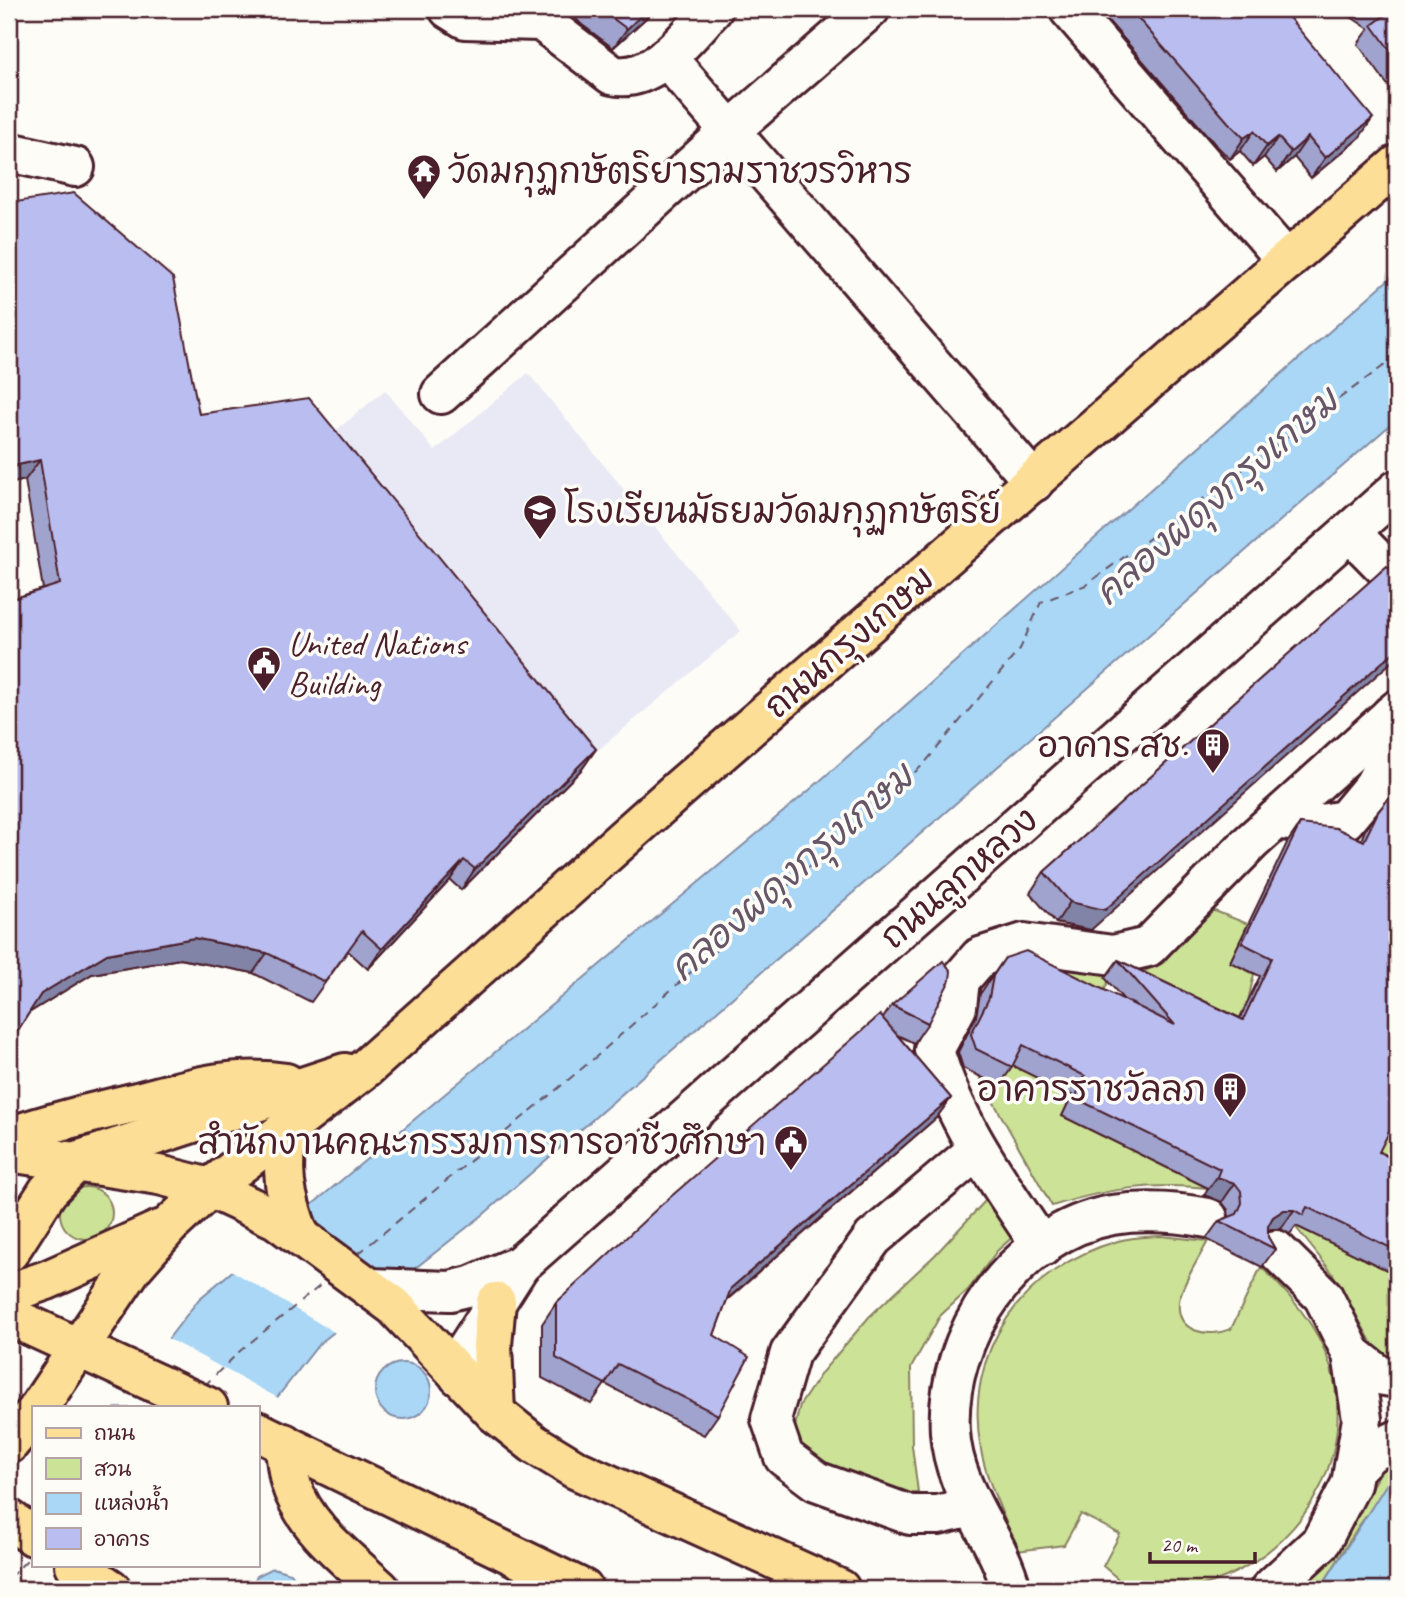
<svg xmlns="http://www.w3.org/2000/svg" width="1406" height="1598" font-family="Caveat,'Playpen Sans Thai',sans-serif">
<rect width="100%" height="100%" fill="#fdfcf7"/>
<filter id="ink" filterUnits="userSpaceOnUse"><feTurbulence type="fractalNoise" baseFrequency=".0143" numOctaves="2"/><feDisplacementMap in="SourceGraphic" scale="14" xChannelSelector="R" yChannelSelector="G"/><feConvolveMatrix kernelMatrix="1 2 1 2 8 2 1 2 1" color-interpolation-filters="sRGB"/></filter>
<g filter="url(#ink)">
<!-- built -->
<path fill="#e9e9f5" d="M528 373 741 631 591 756 328 437 385 390 435 451Z"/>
<!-- green -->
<g fill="#cbe297" stroke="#8a8061" stroke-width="2">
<path d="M1197 904 1248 924 1230 962 1254 974 1248 1001 1220 1059 1204 1026 1109 980 1084 1034 1027 955 1134 976 1163 963 1182 939Z"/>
<path d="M1010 1064 1072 1095 1062 1116 1208 1188C1152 1182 1105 1189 1052 1206L979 1076 999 1086Z"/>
<path d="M1397 1108V1186L1344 1122Z"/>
<circle cx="86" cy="1213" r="26"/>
<path d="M999 1198 1017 1233 997 1251 968 1290 940 1316 911 1368 912 1446 918 1492 892 1500 814 1471 793 1435 800 1405 822 1372 869 1317 935 1255 986 1200Z"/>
<path d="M1294 1225 1397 1275V1360L1378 1354 1333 1274Z"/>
<path d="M1161 1236 1208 1241C1201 1255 1180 1287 1179 1302 1176 1333 1209 1338 1231 1329L1261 1267C1296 1300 1327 1337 1335 1386 1352 1480 1282 1567 1193 1588 1172 1593 1146 1589 1124 1589L1117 1578 1103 1566 1120 1534 1081 1514 1064 1545 1017 1551C1006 1517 987 1485 981 1450 962 1351 1024 1267 1118 1241 1132 1237 1147 1237 1161 1236Z"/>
<path d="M1397 1459V1474L1358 1527 1320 1589H1305L1386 1464Z"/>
</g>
<!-- water -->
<g fill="#aad7f6" stroke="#848da5" stroke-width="2">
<path d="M1397 272V419L484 1214 319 1344 257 1423V1407H116L199 1299 813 787Z"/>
<circle cx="403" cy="1391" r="28"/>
<path d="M1397 1474V1589H1320L1386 1485Z"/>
<path d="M273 1568 291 1573 303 1589H249L257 1576Z"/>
</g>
<!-- pier -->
<g fill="#fdfcf7">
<path d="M300 1210 400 1283 337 1334 229 1269Z"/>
<path d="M165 1337 280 1399 257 1427V1407H112Z"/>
<path d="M9 1519 33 1524V1565H98L111 1589H9Z"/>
</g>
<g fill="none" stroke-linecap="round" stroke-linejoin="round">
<!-- ferry -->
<g stroke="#675668" stroke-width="2" stroke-dasharray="9 7" stroke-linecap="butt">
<path d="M358 1254 597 1056 923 765 1020 649 1041 602 1086 585 1397 356"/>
<path d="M204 1386 240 1351 327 1280"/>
<path d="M9 1578 33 1554"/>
</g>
<!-- minor casing -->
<g stroke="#4a1f2b" stroke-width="44">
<g id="minor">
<path d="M449 9 465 19 541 21 612 75C653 85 688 35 713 9"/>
<path d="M1069 9 1287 261"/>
<path d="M666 57 1034 482"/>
<path d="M9 152 75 167"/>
<path d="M441 394 731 130 870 9"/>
<path d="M1350 532 1397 580"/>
<path d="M1276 819 1316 825 1345 820 1374 785 1394 747 1391 715"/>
<path d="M1042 1247C1000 1184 955 1123 934 1050L957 1007 960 980 980 957 1024 943 1113 955 1148 947 1251 842 1397 710"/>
<path d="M371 1288 450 1291 471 1286 520 1265"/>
<path d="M1352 1354 1379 1375 1397 1378"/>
<path d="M459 1376 467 1348 520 1265 1397 490"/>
<path d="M1354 1469 1370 1453 1397 1440"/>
<path d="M972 1507 938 1515H910L816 1481 784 1457 771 1419 790 1353 873 1238 977 1150"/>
<path d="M1011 1589C997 1534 954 1494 950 1432 944 1337 1015 1232 1112 1215 1145 1210 1175 1212 1208 1218"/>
<path d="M1270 1589 1321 1542 1351 1484 1362 1419 1352 1354 1323 1296 1276 1250"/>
</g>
</g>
<!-- major casing -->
<g stroke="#4a1f2b" stroke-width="44">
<g id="major">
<path d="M288 1129C280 1172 284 1195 300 1236"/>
<path d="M9 1137C49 1123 91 1113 133 1103 184 1090 233 1074 286 1083"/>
<path d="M9 1152 159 1175 210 1188 276 1219 394 1306 495 1413 534 1444 575 1469 840 1589"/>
<path d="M9 1252 48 1191 77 1161 345 1073"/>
<path d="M9 1293 47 1280 159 1230"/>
<path d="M9 1316 208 1407"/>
<path d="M39 1407 133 1267 170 1225 210 1188 367 1067 680 788 1397 165"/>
<path d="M495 1413 492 1345 496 1302"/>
<path d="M257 1431 583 1589"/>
<path d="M284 1443C286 1456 287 1469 290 1481 303 1526 347 1559 380 1589"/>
<path d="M9 1444 33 1415"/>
<path d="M9 1519 33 1536"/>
<path d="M75 1565 111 1589"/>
</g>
</g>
<!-- minor -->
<use href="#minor" stroke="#fdfcf7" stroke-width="38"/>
<!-- major -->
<use href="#major" stroke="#fdde96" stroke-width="38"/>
</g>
<!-- wall -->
<g fill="#a0a3ce" stroke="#4a1f2b" stroke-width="2">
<path d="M567 9H656L613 48 581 24Z"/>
<path d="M1098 9H1282L1359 138 1311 178 1294 157 1277 172 1264 157 1253 166 1240 151 1230 159 1214 143Z"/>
<path d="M1339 9H1397V98L1358 44 1369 29Z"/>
<path d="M9 203 199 414 596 749 582 769 461 890 450 880 368 969 348 951 311 1002 253 973 180 959 92 974 29 1013 9 1044V600L43 589 25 480 9 484Z"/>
<path d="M1387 566 1091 930 1056 923 1030 893 1044 872Z"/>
<path d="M1378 812 1379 1152 1397 1161V1275L1296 1226 1290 1234 1281 1229H1271L1268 1231V1237L1275 1249 1262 1267 1206 1239 1219 1221 1229 1217 1228 1210 1222 1202 1204 1195 1208 1188 1062 1116 1072 1095 1013 1066 999 1086 963 1068 958 1052 976 1017 980 994 1005 958 1124 1000 1105 978 1118 960 1240 1018 1260 976 1230 962 1287 843 1300 824 1361 840 1365 830Z"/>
<path d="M892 1005 928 1023 914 1043 897 1035 951 1098 936 1118 727 1300 714 1335 718 1415 704 1435 605 1384 591 1404 542 1378V1324L556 1303 883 1018Z"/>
</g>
<!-- shaded-wall -->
<g fill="#8284a7" stroke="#4a1f2b" stroke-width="2">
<path d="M648 9H656L613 48 627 29Z"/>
<path d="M1373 118 1359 138 1311 178 1325 158Z"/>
<path d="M1254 131 1240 151 1230 159 1244 138Z"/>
<path d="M1278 137 1264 157 1253 166 1267 146Z"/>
<path d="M1308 137 1294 157 1277 172 1291 152Z"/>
<path d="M40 460 25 480 9 484V467Z"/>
<path d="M1397 649V657L1091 930 1056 923 1070 902Z"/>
<path d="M596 749 582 769 461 890 475 869Z"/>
<path d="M464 860 450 880 368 969 382 949Z"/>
<path d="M194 938 267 953 253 973 180 959 92 974 27 1014 41 994 107 954Z"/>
<path d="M951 1098 936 1118 717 1308 731 1288Z"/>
<path d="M1217 1177 1235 1183 1222 1202 1204 1195Z"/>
<path d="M1284 1210H1294L1281 1229H1271L1260 1235 1273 1217Z"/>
</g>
<!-- building -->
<g fill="#babdef" stroke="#4a1f2b" stroke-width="2">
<path d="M600 9H648L627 29Z"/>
<path d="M1130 9H1282L1373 118 1325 158 1308 137 1291 152 1278 137 1267 146 1254 131 1244 138 1228 122Z"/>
<path d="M1381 9H1397V60L1372 25 1388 13Z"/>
<path d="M74 193 173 278 199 414 309 398 596 749 475 869 464 860 382 949 362 931 325 982 267 953 194 938 107 954 41 994 13 1038 9 1036V600L60 584 40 460 9 467V203Z"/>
<path d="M1387 566 1397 574V649L1105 910 1070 902 1044 872Z"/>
<path d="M1397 788V1116L1379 1152 1397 1161V1251L1307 1207 1303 1215 1294 1210H1284L1273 1217 1268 1226V1237L1275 1249 1219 1221 1237 1214 1242 1203 1241 1191 1235 1183 1217 1177 1220 1169 1075 1098 1085 1076 1023 1045 1012 1067 976 1049 971 1034 989 998 993 976 1005 958 1026 951 1175 1025 1118 960 1243 1020 1272 958 1242 943 1300 824 1336 828 1364 841 1378 812Z"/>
<path d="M943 961 951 971 950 980 928 1023 892 1005Z"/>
<path d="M880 1015 951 1098 731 1288 714 1335 749 1357 718 1415 618 1364 605 1384 556 1358V1303L660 1206Z"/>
</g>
</g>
<!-- icons -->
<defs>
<g id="temple-pin" transform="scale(1.75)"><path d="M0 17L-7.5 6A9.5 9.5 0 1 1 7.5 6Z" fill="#4a1f2b" stroke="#fdfcf7"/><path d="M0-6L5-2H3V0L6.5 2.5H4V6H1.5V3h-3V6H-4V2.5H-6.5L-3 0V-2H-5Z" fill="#fff"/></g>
<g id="school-pin" transform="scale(1.75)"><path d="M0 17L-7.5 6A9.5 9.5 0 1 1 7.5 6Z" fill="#4a1f2b" stroke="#fdfcf7"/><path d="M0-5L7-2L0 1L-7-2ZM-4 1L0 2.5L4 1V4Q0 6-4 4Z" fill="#fff"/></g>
<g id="civic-pin" transform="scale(1.75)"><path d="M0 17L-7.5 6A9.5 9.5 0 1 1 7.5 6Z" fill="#4a1f2b" stroke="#fdfcf7"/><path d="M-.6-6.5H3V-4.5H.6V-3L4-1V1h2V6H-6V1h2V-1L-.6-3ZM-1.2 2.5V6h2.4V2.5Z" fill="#fff"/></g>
<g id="building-pin" transform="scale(1.75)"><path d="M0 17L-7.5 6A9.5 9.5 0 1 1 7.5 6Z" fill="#4a1f2b" stroke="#fdfcf7"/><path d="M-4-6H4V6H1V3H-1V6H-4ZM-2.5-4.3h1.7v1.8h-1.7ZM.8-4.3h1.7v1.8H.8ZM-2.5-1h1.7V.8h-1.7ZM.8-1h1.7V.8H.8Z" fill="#fff"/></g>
</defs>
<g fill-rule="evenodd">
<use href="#temple-pin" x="424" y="171"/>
<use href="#school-pin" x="540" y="511"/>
<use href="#civic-pin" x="264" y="663"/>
<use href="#building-pin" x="1213" y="745"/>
<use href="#building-pin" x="1230" y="1089"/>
<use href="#civic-pin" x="791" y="1142"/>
</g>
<g text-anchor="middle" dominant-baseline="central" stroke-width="7" stroke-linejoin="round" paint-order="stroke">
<!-- poi labels -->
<g font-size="35" fill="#4a1f2b" stroke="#fdfcf7" text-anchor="start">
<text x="448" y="171">วัดมกุฏกษัตริยารามราชวรวิหาร</text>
<text x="564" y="511">โรงเรียนมัธยมวัดมกุฏกษัตริย์</text>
<text x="288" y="643">United Nations<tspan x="288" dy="40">Building</tspan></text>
<text x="1188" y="745" text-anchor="end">อาคาร สช.</text>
<text x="1206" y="1089" text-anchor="end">อาคารราชวัลลภ</text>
<text x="766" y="1142" text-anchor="end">สำนักงานคณะกรรมการการอาชีวศึกษา</text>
</g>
<!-- street labels -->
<g font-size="35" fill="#4a1f2b" stroke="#fdfcf7">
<text transform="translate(849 642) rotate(-41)">ถนนกรุงเกษม</text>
<text transform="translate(959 878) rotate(-41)">ถนนลูกหลวง</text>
</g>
<!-- water labels -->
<g font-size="37" font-style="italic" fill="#675668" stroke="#fdfcf7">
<text transform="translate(1216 496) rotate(-41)">คลองผดุงกรุงเกษม</text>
<text transform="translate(791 872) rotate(-41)">คลองผดุงกรุงเกษม</text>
</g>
</g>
<!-- margin -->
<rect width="1406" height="1598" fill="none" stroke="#fdfcf7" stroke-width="35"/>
<rect x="18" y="18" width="1371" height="1563" fill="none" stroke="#4a1f2b" stroke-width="2.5" filter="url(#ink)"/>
<!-- legend -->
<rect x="32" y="1406" width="228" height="161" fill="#fdfcf7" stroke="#b5a4a5" stroke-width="2"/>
<rect x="46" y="1428" width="35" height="10" fill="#fdde96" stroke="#b5a4a5" stroke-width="2"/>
<text x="94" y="1440" font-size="21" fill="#4a1f2b">ถนน</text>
<rect x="46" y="1458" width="35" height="21" fill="#cbe297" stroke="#b5a4a5" stroke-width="2"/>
<text x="94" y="1476" font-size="21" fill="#4a1f2b">สวน</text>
<rect x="46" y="1493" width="35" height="21" fill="#aad7f6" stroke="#b5a4a5" stroke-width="2"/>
<text x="94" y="1510" font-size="21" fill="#4a1f2b">แหล่งน้ำ</text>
<rect x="46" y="1528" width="35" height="21" fill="#babdef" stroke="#b5a4a5" stroke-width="2"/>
<text x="94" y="1546" font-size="21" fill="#4a1f2b">อาคาร</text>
<!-- scale -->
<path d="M1150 1552v10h105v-10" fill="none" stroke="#4a1f2b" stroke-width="3.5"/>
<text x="1161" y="1552" font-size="21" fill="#4a1f2b" stroke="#fdfcf7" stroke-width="5" paint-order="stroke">20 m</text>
</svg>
